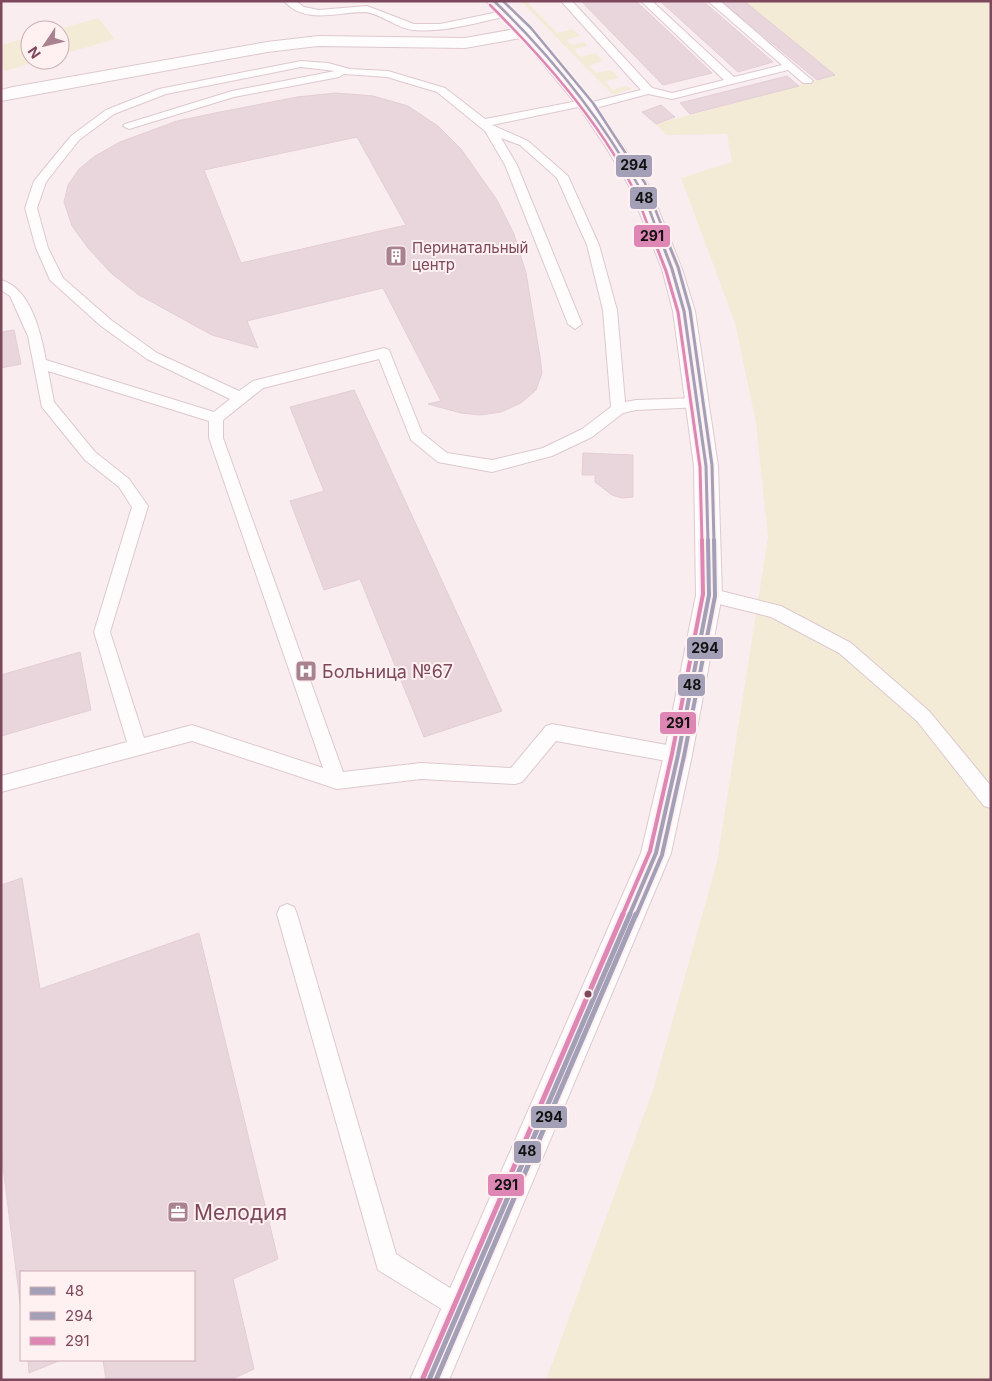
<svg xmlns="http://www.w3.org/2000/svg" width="992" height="1381" font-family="Inter,sans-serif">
<rect width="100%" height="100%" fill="#faedef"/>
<!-- green -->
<g fill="#f4ebd7">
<path d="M521 1H526L557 33 573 29 580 36 566 40 571 45 585 42 587 46 574 49 580 57 595 53 603 61 589 65 596 73 611 70 619 78 605 81 612 90 627 86 631 89 613 95Z"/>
<path d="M744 1H991V1380H546L653 1090 717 862 768 537 756 423 735 323 681 178 732 162 727 134 666 135 656 124 835 75Z"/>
<path d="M98 18 115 39 60 55V30H55Z"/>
<path d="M30 37V60H42L5 71 1 65V45Z"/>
</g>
<!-- building -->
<g fill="#e9d6dc" stroke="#e3ced5" fill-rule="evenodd">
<path d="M581 1H636L712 73 663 85Z"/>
<path d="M660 1H703L773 62 738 72Z"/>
<path d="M721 1H744L835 75 817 80Z"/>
<path d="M787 76 799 86 690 114 680 103Z"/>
<path d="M336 93 373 96 408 106 438 126 461 149 497 200 514 234 526 273 540 357 542 373 536 390 521 403 501 412 480 415 461 413 428 404 441 401 383 288 247 321 258 348 212 335 139 295 111 273 88 248 72 226 64 202 68 185 79 169 95 156 120 142 177 121 215 113 297 97ZM357 137 406 225 241 263 204 170Z"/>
<path d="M661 105 675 117 656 124 642 112Z"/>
<path d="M14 330 21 364 1 368V332Z"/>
<path d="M354 390 502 711 424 737 360 579 324 590 290 501 324 491 290 407Z"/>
<path d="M583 453 633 455V497L622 498 612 495 595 482V475H582Z"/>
<path d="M80 652 91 710 1 736V675Z"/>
<path d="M22 878 40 989 199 933 278 1259 233 1279 254 1369 230 1380H106L103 1360H194V1272H21V1310L1 1151V885Z"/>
<path d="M28 1360H61L29 1373Z"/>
</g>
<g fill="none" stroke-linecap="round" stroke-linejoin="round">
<!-- lane casing -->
<g stroke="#ddc9cf" stroke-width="2">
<g id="lane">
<path d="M284 1H296L304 7 319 10 367 6 414 24H440L508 10 513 13 508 16C478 22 445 33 414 30 397 29 381 13 364 12 337 12 305 25 284 1Z"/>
<path d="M561 1H572L652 88 672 93 724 80 641 1H652L734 77 782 65 708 1H720L813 81 811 83H803L788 70 672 99 648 94 588 110 583 106 492 125 528 141 568 176 599 245 617 310 625 402 636 400 697 398 702 399 704 403 702 407 636 410 623 413 592 437 552 456 492 472 438 462 411 440 379 359 263 388 223 420V438L343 772 421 763 511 768 546 726 552 724 678 747 684 749 687 755 684 761 678 763 556 741 522 782 515 784 421 779 337 789 192 741 1 792V776L127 742 94 632 132 507 119 487 85 460 42 407 28 336 10 296 1 290V280C31 288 41 334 46 360L214 412 230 399 147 359 101 326 50 280 36 248 25 208 34 181 71 136 106 110 159 89 301 61 328 63 350 69 388 71 445 88 485 119 583 100 588 103 641 90ZM301 67 335 71 232 91 125 124 123 126 129 129 234 97 339 77 344 74 387 77 437 92 485 131 505 165 568 324 575 329 582 324 517 165 501 138 520 145 557 178 587 245 603 310 611 407 582 429 543 448 492 460 447 453 422 433 389 350 384 348 253 381 239 391 157 353 111 320 63 278 48 248 37 208 46 182 79 140 114 114 166 94ZM48 371 209 421V438L323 768 192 725 144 738 110 632 148 506 129 479 95 452 54 402Z"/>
<path d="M709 588 781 606 851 643 929 711 991 786V808L984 806 917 721 839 653 771 617 703 600 701 595 703 590Z"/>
<path d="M287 904 294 907 297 914 396 1254 469 1300 473 1308 469 1316 461 1320 453 1316 378 1270 277 914 280 907Z"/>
</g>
</g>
<!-- street casing -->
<g stroke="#ddc9cf" stroke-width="2">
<path id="street" d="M526 27 532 28 534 32 532 36 465 48 318 46 267 52 1 101V90L13 87 267 42 318 36 465 38Z"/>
</g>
<!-- secondary casing -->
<g stroke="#decad0" stroke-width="2">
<path id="secondary" d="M486 1H504L532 28 594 103 625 149 649 186 682 269 695 311 718 466 722 595 692 755 671 853 449 1380H410L641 853 664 755 696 595 694 466 673 311 662 269 629 186 607 149 581 110 520 36Z"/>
</g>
<!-- lane -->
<use href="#lane" fill="#fefcfd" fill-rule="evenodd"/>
<!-- street -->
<use href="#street" fill="#fefcfd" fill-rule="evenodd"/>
<!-- secondary -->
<use href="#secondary" fill="#fefcfd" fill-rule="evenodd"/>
<!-- bus-1-far3 casing -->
<g stroke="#fff1f2" stroke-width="5">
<path id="bus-1-far3" d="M494 1C550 55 600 117 638 185 648 202 654 223 661 242"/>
</g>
<!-- bus-1-far2 casing -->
<g stroke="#fff1f2" stroke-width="6">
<path id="bus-1-far2" d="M661 240 672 269 684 311 706 466 708 542"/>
</g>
<!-- bus-1-far1 casing -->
<g stroke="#fff1f2" stroke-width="8">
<path id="bus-1-far1" d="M629 916 656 853 678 755 709 595 708 540"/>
</g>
<!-- bus-1 casing -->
<g stroke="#fff1f2" stroke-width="9">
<path id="bus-1" d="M429 1380 630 914"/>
</g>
<!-- bus-2-far3 casing -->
<g stroke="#fff1f2" stroke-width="5">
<path id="bus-2-far3" d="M503 1 531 28 593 103 645 183 668 242"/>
</g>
<!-- bus-2-far2 casing -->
<g stroke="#fff1f2" stroke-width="6">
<path id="bus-2-far2" d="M667 240 678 267 690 310 712 465 714 542"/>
</g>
<!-- bus-2-far1 casing -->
<g stroke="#fff1f2" stroke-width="8">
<path id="bus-2-far1" d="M636 916 662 855 684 756 715 596 714 540"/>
</g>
<!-- bus-2 casing -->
<g stroke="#fff1f2" stroke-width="9">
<path id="bus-2" d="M436 1380 636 914"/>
</g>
<!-- bus-3-far3 casing -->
<g stroke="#fff1f2" stroke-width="5">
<path id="bus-3-far3" d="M490 5C544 59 598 120 633 188 641 205 647 224 654 242"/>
</g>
<!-- bus-3-far2 casing -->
<g stroke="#fff1f2" stroke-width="6">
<path id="bus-3-far2" d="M654 240 666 271 678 312 700 467 702 542"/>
</g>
<!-- bus-3-far1 casing -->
<g stroke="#fff1f2" stroke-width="8">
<path id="bus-3-far1" d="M622 916 650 851 672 754 703 594 702 540"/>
</g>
<!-- bus-3 casing -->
<g stroke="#fff1f2" stroke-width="9">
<path id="bus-3" d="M423 1378 623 914"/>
</g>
<!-- bus-1-far3 -->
<use href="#bus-1-far3" stroke="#a39fb6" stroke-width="2.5"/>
<!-- bus-1-far2 -->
<use href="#bus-1-far2" stroke="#a39fb6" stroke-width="3"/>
<!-- bus-1-far1 -->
<use href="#bus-1-far1" stroke="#a39fb6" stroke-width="4"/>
<!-- bus-1 -->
<use href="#bus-1" stroke="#a39fb6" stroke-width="5"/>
<!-- bus-2-far3 -->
<use href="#bus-2-far3" stroke="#a39fb6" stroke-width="2.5"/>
<!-- bus-2-far2 -->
<use href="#bus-2-far2" stroke="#a39fb6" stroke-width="3"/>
<!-- bus-2-far1 -->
<use href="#bus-2-far1" stroke="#a39fb6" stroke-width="4"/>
<!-- bus-2 -->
<use href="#bus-2" stroke="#a39fb6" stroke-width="5"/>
<!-- bus-3-far3 -->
<use href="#bus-3-far3" stroke="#de86b4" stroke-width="2.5"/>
<!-- bus-3-far2 -->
<use href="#bus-3-far2" stroke="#de86b4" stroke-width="3"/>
<!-- bus-3-far1 -->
<use href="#bus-3-far1" stroke="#de86b4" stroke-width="4"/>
<!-- bus-3 -->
<use href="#bus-3" stroke="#de86b4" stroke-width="5"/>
</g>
<!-- icons -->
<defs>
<g id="building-square" transform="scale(1.125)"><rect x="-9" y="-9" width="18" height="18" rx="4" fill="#a9828f" stroke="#fff1f2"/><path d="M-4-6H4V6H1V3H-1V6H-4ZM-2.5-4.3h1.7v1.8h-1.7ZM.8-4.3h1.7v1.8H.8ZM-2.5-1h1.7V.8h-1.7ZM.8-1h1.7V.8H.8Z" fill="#fff"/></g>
<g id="hospital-square" transform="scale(1.125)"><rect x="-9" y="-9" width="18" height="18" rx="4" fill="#a9828f" stroke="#fff1f2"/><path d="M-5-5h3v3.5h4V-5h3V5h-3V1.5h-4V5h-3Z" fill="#fff"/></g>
<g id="office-square" transform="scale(1.125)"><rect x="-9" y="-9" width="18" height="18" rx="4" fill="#a9828f" stroke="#fff1f2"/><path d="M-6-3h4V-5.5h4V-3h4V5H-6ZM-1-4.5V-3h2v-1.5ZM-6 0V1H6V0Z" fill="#fff"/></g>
</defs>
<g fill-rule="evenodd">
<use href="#building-square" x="396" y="256"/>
<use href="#hospital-square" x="306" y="671"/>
<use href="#office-square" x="178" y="1212"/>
</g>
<!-- markers -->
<circle fill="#7d485c" stroke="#fff1f2" stroke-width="2" cx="588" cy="994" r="4.5"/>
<g text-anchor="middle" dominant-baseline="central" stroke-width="4" stroke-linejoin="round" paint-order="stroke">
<!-- far-poi labels -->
<g font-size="15" fill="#7d485c" stroke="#fff1f2" text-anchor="start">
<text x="412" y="247">Перинатальный<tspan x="412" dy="17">центр</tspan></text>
</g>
<!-- poi labels -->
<g font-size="18" fill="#7d485c" stroke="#fff1f2" text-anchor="start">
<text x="322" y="671">Больница №67</text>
</g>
<!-- near-poi labels -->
<g font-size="21" fill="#7d485c" stroke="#fff1f2" text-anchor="start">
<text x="194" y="1212">Мелодия</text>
</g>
</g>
<g stroke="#fff1f2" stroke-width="2">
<rect x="615" y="154" width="38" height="24" rx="5" fill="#a39fb6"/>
<rect x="629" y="186" width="29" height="24" rx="5" fill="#a39fb6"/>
<rect x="633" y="224" width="38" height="24" rx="5" fill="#de86b4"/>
<rect x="686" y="636" width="38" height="24" rx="5" fill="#a39fb6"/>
<rect x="677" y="673" width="29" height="24" rx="5" fill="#a39fb6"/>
<rect x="659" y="711" width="38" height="24" rx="5" fill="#de86b4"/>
<rect x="530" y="1105" width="38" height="24" rx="5" fill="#a39fb6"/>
<rect x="513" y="1140" width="29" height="24" rx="5" fill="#a39fb6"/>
<rect x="487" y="1173" width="38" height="24" rx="5" fill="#de86b4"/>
</g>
<g font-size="14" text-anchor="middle" font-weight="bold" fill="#111">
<text x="634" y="170">294</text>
<text x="644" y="203">48</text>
<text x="652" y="241">291</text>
<text x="705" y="653">294</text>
<text x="692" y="690">48</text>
<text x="678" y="728">291</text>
<text x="549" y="1122">294</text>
<text x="527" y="1156">48</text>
<text x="506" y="1190">291</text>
</g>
<!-- border -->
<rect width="992" height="1381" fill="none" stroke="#7d485c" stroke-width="5"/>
<!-- legend -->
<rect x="20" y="1271" width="175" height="90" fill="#fff1f2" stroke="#cbadb6"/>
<rect x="30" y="1287" width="25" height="8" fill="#a39fb6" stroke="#cbadb6"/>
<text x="65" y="1296" font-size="15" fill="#7d485c">48</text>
<rect x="30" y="1312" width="25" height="8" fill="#a39fb6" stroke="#cbadb6"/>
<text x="65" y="1321" font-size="15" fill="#7d485c">294</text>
<rect x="30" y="1337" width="25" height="8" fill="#de86b4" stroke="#cbadb6"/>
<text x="65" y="1346" font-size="15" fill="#7d485c">291</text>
<!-- north arrow -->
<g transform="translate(45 45) rotate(235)"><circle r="24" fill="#fff1f2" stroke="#cbadb6"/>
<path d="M0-4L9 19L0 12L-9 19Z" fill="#a9828f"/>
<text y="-8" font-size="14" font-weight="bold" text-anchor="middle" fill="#7d485c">N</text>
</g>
</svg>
